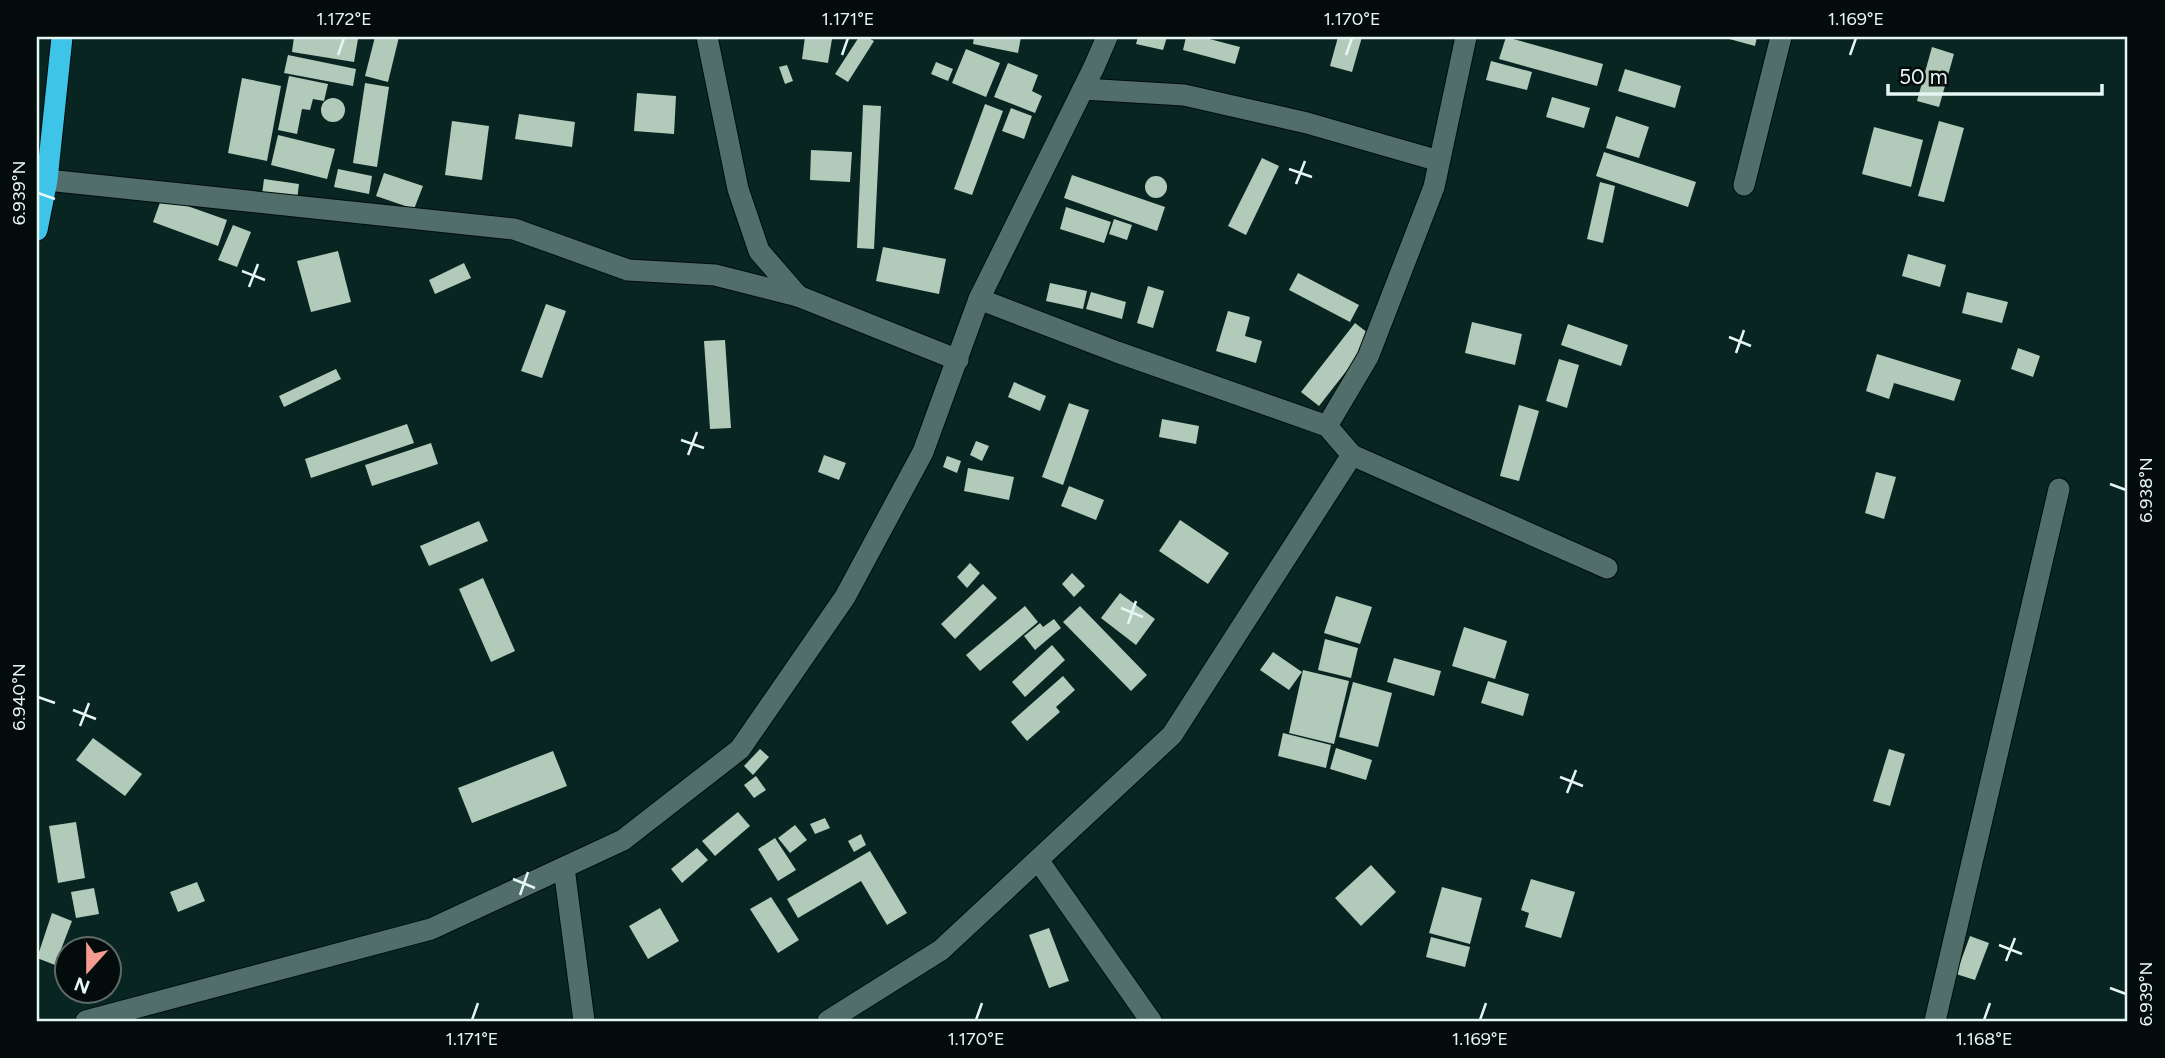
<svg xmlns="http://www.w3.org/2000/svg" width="2165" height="1058" font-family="Figtree,sans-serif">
<rect width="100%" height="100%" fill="#082522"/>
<!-- building -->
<g fill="#b2cab9">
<path d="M294 37 358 39 354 62 292 52Z"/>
<path d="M375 37H399L388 82 365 76Z"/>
<path d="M805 37 832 39 828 63 802 59Z"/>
<path d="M859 37H867L874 41 848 82 835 74Z"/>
<path d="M974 37H1021L1018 53 973 44Z"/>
<path d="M1138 37H1167L1163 50 1136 44Z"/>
<path d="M1186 37H1202L1240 47 1235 64 1183 50Z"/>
<path d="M1338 37H1362L1352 72 1330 66Z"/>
<path d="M1506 37 1603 64 1597 86 1499 59Z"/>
<path d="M1722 37H1757L1755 46Z"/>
<path d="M1932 47 1954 54 1939 107 1917 101Z"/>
<path d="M966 49 1000 63 986 97 952 83Z"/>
<path d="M288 55 356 69 353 86 284 73Z"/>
<path d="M1491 61 1532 72 1527 90 1486 80Z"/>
<path d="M936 62 953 69 948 81 931 74Z"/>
<path d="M1008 63 1038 75 1032 91 1042 96 1035 113 994 97Z"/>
<path d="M787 65 793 81 785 84 779 67Z"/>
<path d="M1625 69 1681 86 1675 108 1618 91Z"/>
<path d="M289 76 328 84 324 101 313 99 310 110 302 109 297 134 278 130Z"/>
<path d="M242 78 281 86 267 161 228 153Z"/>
<path d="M365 83 389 87 377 167 353 163Z"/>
<path d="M637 93 676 96 674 134 634 131Z"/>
<path d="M1552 97 1590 108 1584 128 1546 117Z"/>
<circle cx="333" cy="110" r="12"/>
<path d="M985 104 1003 111 972 195 954 189Z"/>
<path d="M863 105 881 106 874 249 857 248Z"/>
<path d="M1011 108 1032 116 1024 139 1002 131Z"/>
<path d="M519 114 575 122 572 147 515 139Z"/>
<path d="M1616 116 1649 127 1639 158 1606 148Z"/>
<path d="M452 121 489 126 482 180 445 175Z"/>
<path d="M1939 121 1964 128 1944 202 1918 196Z"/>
<path d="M1874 127 1923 140 1911 187 1862 174Z"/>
<path d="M278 135 335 149 327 179 271 165Z"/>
<path d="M811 150 852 152 850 182 810 180Z"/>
<path d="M1604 152 1696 182 1688 207 1596 176Z"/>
<path d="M1262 158 1279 166 1246 235 1228 226Z"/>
<path d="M338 169 372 176 369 194 334 187Z"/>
<path d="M384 173 423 186 414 209 376 196Z"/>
<path d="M1072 175 1165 207 1157 231 1064 198Z"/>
<circle cx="1156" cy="187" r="11"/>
<path d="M264 179 299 184 297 200 262 195Z"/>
<path d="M1600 182 1615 186 1603 243 1587 239Z"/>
<path d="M162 197 227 220 218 246 153 222Z"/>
<path d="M1066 207 1111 222 1104 243 1060 229Z"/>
<path d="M1114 219 1132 225 1127 240 1109 234Z"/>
<path d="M233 225 251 232 237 267 218 260Z"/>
<path d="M883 247 946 259 939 294 876 281Z"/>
<path d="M338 251 351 302 311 312 297 261Z"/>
<path d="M1908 254 1946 265 1940 287 1902 276Z"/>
<path d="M464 263 471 278 435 294 429 280Z"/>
<path d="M1298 273 1359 305 1350 322 1289 290Z"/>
<path d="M1050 283 1087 291 1083 309 1046 301Z"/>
<path d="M1148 286 1164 291 1153 328 1137 323Z"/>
<path d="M1091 292 1126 302 1122 319 1086 309Z"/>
<path d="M1967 292 2008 302 2002 323 1962 313Z"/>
<path d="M546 304 566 311 542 378 521 371Z"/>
<path d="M1228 311 1250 317 1245 336 1262 341 1256 363 1216 351Z"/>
<path d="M1472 322 1522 334 1515 365 1465 353Z"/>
<path d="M1355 323 1373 337 1319 406 1301 392Z"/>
<path d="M1568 324 1628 345 1621 366 1561 345Z"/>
<path d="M725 340 731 428 710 429 704 341Z"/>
<path d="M2018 348 2040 356 2033 377 2011 369Z"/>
<path d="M1877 354 1961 380 1954 401 1894 383 1889 399 1866 391Z"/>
<path d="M1559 359 1579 365 1567 408 1546 401Z"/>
<path d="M336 369 341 379 284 407 279 396Z"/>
<path d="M1014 382 1046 396 1040 411 1008 397Z"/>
<path d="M1069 403 1089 410 1063 485 1042 477Z"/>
<path d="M1519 405 1539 411 1519 481 1500 476Z"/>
<path d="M1162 419 1199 426 1196 444 1159 437Z"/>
<path d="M407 424 414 443 311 478 305 459Z"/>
<path d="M976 441 989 446 982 461 970 455Z"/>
<path d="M431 443 438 464 372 486 365 465Z"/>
<path d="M824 455 846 463 839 480 818 472Z"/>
<path d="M947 456 961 461 957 473 943 467Z"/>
<path d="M968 468 1014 477 1009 500 964 491Z"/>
<path d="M1876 472 1896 477 1884 519 1865 513Z"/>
<path d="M1069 486 1104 500 1096 520 1061 506Z"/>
<path d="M1180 520 1229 553 1208 584 1159 551Z"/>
<path d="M479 521 488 541 429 566 420 546Z"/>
<path d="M970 563 980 573 967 588 957 577Z"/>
<path d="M1072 573 1085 586 1074 597 1062 584Z"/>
<path d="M483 578 515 651 491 662 459 589Z"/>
<path d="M983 584 997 598 955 639 941 624Z"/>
<path d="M1120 593 1155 619 1136 645 1101 618Z"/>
<path d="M1336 596 1372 607 1360 644 1324 633Z"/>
<path d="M1025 606 1038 622 980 671 966 655Z"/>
<path d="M1080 606 1147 675 1131 691 1063 622Z"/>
<path d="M1054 619 1061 628 1035 650 1024 636 1040 623 1043 627Z"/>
<path d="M1464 627 1507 641 1495 679 1452 666Z"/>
<path d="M1325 639 1358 648 1351 678 1318 670Z"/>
<path d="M1052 645 1065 660 1025 697 1012 682Z"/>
<path d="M1273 652 1302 672 1289 690 1260 670Z"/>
<path d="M1394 658 1441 671 1434 696 1387 682Z"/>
<path d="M1303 670 1349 681 1334 744 1289 733Z"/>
<path d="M1063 676 1075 690 1056 707 1060 712 1027 741 1011 722Z"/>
<path d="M1488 681 1529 694 1523 716 1481 703Z"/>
<path d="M1353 682 1392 693 1378 747 1339 737Z"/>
<path d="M1283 733 1331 745 1326 768 1278 756Z"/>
<path d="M93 738 142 774 125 796 76 760Z"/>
<path d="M1336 748 1372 760 1366 780 1330 769Z"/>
<path d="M760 749 769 757 753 775 744 766Z"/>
<path d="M1889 749 1905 754 1890 806 1873 801Z"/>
<path d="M553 751 567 786 472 823 458 788Z"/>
<path d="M756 776 766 790 754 798 744 785Z"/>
<path d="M738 812 750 826 715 856 702 841Z"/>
<path d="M825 818 830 828 815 834 810 824Z"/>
<path d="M76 822 85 878 58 883 49 826Z"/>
<path d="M795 825 807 840 790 853 778 838Z"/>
<path d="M861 834 866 845 854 852 848 841Z"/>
<path d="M775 838 796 870 778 881 758 849Z"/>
<path d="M697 848 708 860 682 883 671 869Z"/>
<path d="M870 851 907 913 887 925 861 881 798 918 787 899Z"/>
<path d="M1371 865 1396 892 1361 926 1335 898Z"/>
<path d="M1531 879 1575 892 1561 938 1525 927 1529 913 1521 910Z"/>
<path d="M197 882 205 901 178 912 170 892Z"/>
<path d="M1442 887 1482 898 1470 944 1429 933Z"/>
<path d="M94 888 99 914 76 918 71 892Z"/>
<path d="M771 897 799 940 778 953 750 909Z"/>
<path d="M660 908 679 941 648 959 629 926Z"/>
<path d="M52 913 72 921 55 965 37 958Z"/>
<path d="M1049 928 1069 981 1049 988 1029 935Z"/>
<path d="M1970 936 1989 943 1975 980 1956 974Z"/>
<path d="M1431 937 1470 947 1465 967 1426 957Z"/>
</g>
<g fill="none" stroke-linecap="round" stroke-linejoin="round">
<!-- street casing -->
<g stroke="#000d0b" stroke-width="23">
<g id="street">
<path d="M707 37 738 189 759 251 798 296"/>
<path d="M1083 89 1184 95 1307 123 1439 161"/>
<path d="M47 180 514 229 628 270 715 275 798 296 958 360"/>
<path d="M1744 185 1781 37"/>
<path d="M979 299 1117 352 1327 426 1352 455 1607 568"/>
<path d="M1327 426 1368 357 1434 187 1466 37"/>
<path d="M1038 860 1151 1021"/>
<path d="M564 868 584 1021"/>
<path d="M828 1021 941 950 1172 735 1352 455"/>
<path d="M1935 1021 2059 489"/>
</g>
</g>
<!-- secondary casing -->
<g stroke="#000d0b" stroke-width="23">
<path id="secondary" d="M86 1021 431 929 623 840 740 749 845 597 923 452 979 299 1094 67 1107 37"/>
</g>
<!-- highway casing -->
<g stroke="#000d0b" stroke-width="23">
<path id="highway" d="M37 230 47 180 62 37"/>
</g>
<!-- street -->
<use href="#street" stroke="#516e6b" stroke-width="21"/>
<!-- secondary -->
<use href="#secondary" stroke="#516e6b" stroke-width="21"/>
<!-- highway -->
<use href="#highway" stroke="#3dc4e8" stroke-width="21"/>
</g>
<!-- ticks -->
<path fill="none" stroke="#e6f6f4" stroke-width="2.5" d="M338 55 344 38M842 55 848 38M1346 55 1352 38M1850 55 1856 38M1289 169 1312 177M1296 184 1305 161M38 193 55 199M242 271 265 280M249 287 258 264M1729 337 1751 346M1736 353 1744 330M681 440 704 448M688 455 697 432M2110 484 2126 490M1121 608 1143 617M1128 624 1136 601M38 697 55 703M73 710 96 719M80 726 89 703M1560 777 1583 786M1567 793 1576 770M513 879 535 888M520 895 528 872M1999 945 2022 954M2006 961 2015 938M2110 988 2126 994M472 1020 478 1003M976 1020 982 1003M1480 1020 1486 1003M1984 1020 1990 1003"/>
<!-- border -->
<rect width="2165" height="1058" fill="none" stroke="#030c0b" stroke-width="77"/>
<!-- north arrow -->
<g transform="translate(88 970) rotate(201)"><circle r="33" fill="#030c0b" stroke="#5e6a68" stroke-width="2"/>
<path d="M0-5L12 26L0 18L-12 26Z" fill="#f59c90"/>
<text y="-10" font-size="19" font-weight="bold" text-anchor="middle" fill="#e6f6f4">N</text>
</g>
<!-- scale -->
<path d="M1888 84v10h214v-10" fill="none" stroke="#e6f6f4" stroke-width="3.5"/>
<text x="1899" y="84" font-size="21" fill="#e6f6f4" stroke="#030c0b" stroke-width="5" paint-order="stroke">50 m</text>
<rect x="38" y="38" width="2088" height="982" fill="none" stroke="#e6f6f4" stroke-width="2.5"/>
<g font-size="18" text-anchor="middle" fill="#e6f6f4">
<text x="344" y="25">1.172°E</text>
<text x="848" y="25">1.171°E</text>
<text x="1352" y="25">1.170°E</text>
<text x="1856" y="25">1.169°E</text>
<text transform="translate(19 193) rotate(-90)" y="6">6.939°N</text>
<text transform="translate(2146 490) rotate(-90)" y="6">6.938°N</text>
<text transform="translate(19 697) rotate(-90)" y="6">6.940°N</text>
<text transform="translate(2146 994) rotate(-90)" y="6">6.939°N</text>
<text x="472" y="1045">1.171°E</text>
<text x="976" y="1045">1.170°E</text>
<text x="1480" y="1045">1.169°E</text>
<text x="1984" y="1045">1.168°E</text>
</g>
</svg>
